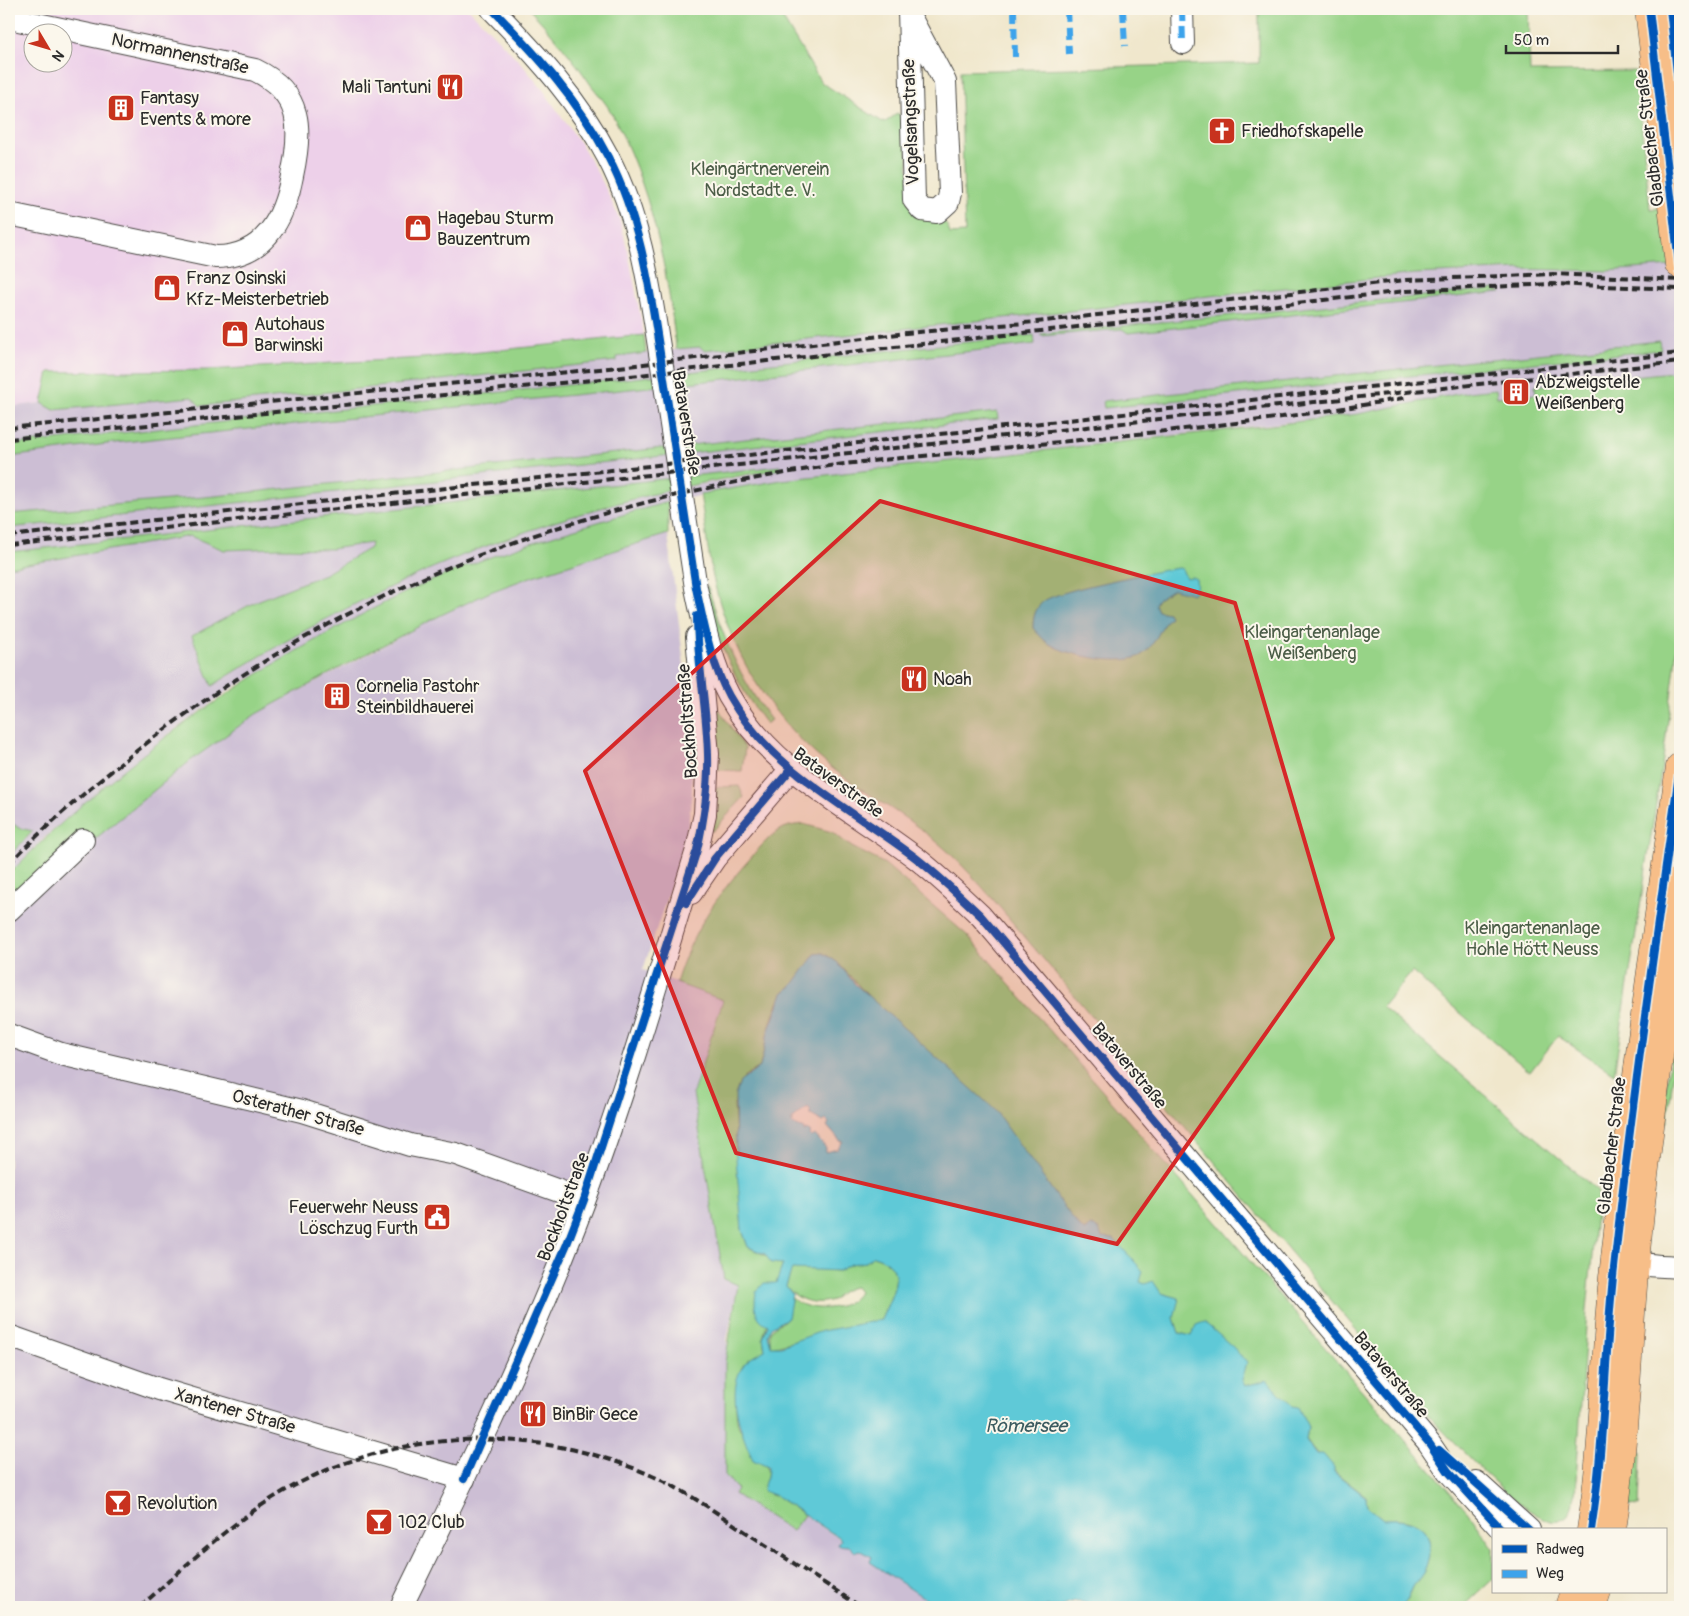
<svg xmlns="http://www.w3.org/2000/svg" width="1689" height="1616" font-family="Pangolin,sans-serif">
<rect width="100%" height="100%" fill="#fbf7ec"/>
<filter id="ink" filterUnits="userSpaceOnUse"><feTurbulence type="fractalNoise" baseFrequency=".02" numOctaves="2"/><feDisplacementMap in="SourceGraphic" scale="10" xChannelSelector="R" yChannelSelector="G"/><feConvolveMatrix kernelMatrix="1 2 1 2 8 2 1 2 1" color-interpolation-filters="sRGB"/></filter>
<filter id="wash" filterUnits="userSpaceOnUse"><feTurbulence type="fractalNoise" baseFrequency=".0096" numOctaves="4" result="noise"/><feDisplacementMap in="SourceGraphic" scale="20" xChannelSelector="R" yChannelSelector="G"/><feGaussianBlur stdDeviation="1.12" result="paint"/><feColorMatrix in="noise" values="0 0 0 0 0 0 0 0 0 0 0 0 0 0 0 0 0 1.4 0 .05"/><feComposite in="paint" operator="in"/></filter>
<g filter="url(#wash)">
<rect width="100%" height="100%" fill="#f0e7cc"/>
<!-- built -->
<path fill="#edd0e9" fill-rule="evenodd" d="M9 9H469L520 62 543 90 584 149 603 183 619 218 628 251 644 335 423 358 207 370 49 372 42 403 9 407ZM32 32H62V62H32Z"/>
<!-- industrial -->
<g fill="#ccbed4">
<path d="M1680 265V371L1536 386V394L1529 399 1519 400V398L1508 399 1468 392 1358 414 782 480 668 502 519 547 457 570 390 600 232 688 170 733 108 782 42 840 9 874V856L33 832 19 828 9 821V567L190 536 224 550 280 548 331 549 371 543 370 548 325 574 257 601 192 636 212 686 312 625 383 589 449 559 516 533 572 515 662 492 780 469V466L9 552V407L42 403 49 372 207 370 423 358 644 335 646 353 700 347 704 350 1415 274 1520 269 1607 271Z"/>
<path d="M668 534 691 723 692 791 688 826 681 854 643 970 723 999 693 1093 724 1278 738 1285 727 1339 737 1489 734 1494 792 1531 804 1515 841 1540 839 1544 849 1546 855 1552 860 1550 872 1557 870 1562 938 1607H9V904L190 761 256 714 441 615 490 592 533 576Z"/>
</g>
<!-- green -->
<g fill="#97d387" stroke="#617f59">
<path d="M529 9H777L821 82 884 123 898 113 906 121 910 203C925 210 947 216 950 234L965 233 960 71 1259 63V9H1528L1530 72 1636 71 1650 209 1664 208 1671 266 1607 271 1520 269 1415 274 704 350 700 347 676 349C668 268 650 185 611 112 606 103 598 94 591 85 572 57 552 33 529 9Z"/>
<path d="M1495 289 1501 292 1128 333 1122 329 1041 336V334Z"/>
<path d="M644 335 646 353 617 357V361L200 406 192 397 54 410 42 403 49 372 207 370 423 358Z"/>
<path d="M1034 335 1035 344 716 380 114 443 9 457V445Z"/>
<path d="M1659 341 1661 350 1630 353 1104 408 1103 401Z"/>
<path d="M1673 372 1680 462V602L1675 666 1663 759 1614 1074 1558 1036 1530 1072 1412 972 1382 1007 1598 1191 1587 1310 1575 1496 1569 1516C1563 1519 1558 1523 1551 1521 1516 1511 1454 1442 1428 1415L991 897C973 877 954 855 932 838 899 811 860 791 827 764 769 717 729 649 713 577 707 550 705 522 700 494L782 480 1272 425 1358 414 1468 392 1496 389 1497 397 1508 396V399L1519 398 1520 400 1529 399V395L1536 394 1535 386Z"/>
<path d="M997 412 998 419 9 528V514L216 496Z"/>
<path d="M780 466 781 469C571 501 390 572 212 686L192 636 257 601 325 574 370 548 371 543 331 549 280 548 224 550 190 536 9 567V552Z"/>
<path d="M668 502V534L533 576 490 592 441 615 360 657 256 714 190 761 95 839 85 833 9 904V874C107 774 218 692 341 626 379 605 418 585 459 569 527 542 597 522 668 502Z"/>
<path d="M705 587H708C723 638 739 677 771 720L766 724C733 680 717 640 705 587Z"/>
<path d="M714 702 745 748 742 771 716 770Z"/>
<path d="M739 786 744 797 713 831 709 830 715 787Z"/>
<path d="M9 821 19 828 33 831 9 856Z"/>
<path d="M803 824 832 832 852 847 885 864 968 936 1470 1515 1493 1548V1579L1463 1607H1402C1407 1601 1410 1595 1413 1587 1417 1580 1425 1573 1427 1564 1438 1528 1415 1516 1383 1519L1367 1506 1366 1496C1343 1479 1322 1463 1306 1439L1308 1427 1292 1406 1267 1381 1245 1386 1242 1380 1191 1336 1179 1333 1174 1318 1178 1298 1161 1293 1140 1282 1092 1226 1084 1231 837 962C823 969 791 982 783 994 772 1010 765 1047 760 1067L745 1076 734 1104 742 1230 748 1247 783 1264 763 1338 765 1351C758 1354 747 1359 743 1366 735 1377 734 1414 739 1427 747 1447 779 1463 763 1486L769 1494 775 1495 804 1515 792 1531 734 1494 737 1489 725 1475V1363L738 1285 724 1279 693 1093 723 1000 676 983C691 934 714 899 748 861 759 849 769 835 784 828 790 825 797 825 803 824Z"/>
<path d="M1680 987V1027L1667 1122 1661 1124Z"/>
<path d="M873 1256C912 1267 890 1296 881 1320L771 1347C769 1332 768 1329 783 1322L792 1298C806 1313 849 1312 859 1292L855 1287C848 1288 839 1292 835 1299 817 1306 798 1302 786 1286L792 1268 839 1271 850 1264 866 1262Z"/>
<path d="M1634 1451 1641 1452 1639 1506 1628 1505Z"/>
</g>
<!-- water -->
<g fill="#5ec9d7" stroke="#447a81" fill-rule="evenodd">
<path d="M1179 568 1182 569 1186 578 1192 577 1196 579C1197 585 1197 589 1193 594L1173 589 1158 599 1155 604 1158 611 1168 613 1170 617C1161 623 1157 644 1143 654 1127 667 1071 656 1053 646 1045 642 1039 635 1033 628 1033 617 1035 608 1044 601 1058 590 1157 571 1179 568Z"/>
<path d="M823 953 837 962 855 984 994 1109 1073 1219 1084 1231 1091 1226 1099 1229 1102 1238 1114 1239 1143 1271 1140 1282 1145 1284 1153 1281 1161 1293 1179 1298 1174 1318 1179 1333 1191 1336 1196 1325 1204 1322 1233 1347 1247 1363 1242 1380 1245 1386 1267 1380 1292 1406 1298 1407 1308 1427 1306 1440 1316 1454H1323L1334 1467V1472L1366 1497 1367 1506 1383 1519C1415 1517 1438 1528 1427 1564 1425 1573 1417 1580 1413 1587 1409 1595 1407 1601 1402 1607H1092C1082 1598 1071 1603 1060 1607H938L870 1562 872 1557 860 1550 855 1552 849 1546 838 1545 841 1539 775 1495 763 1491C763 1483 768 1480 768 1467L753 1460C742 1436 725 1391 743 1366 747 1359 758 1354 765 1350L763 1338 768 1325C754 1319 754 1305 756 1292L764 1283H776L783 1264 771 1263 765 1254 748 1247 742 1230 736 1158 735 1095 740 1082 760 1067 768 1032 783 993 792 986 815 954ZM808 1108 811 1112 809 1114 823 1122 826 1120 829 1123 827 1126 840 1141H843L838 1149 825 1152 826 1148 815 1135 812 1137 809 1135 810 1132 806 1130 804 1132V1129L792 1124V1119ZM873 1256C912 1266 890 1297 881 1320L822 1331 781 1346H771L768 1335 771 1327 788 1318 792 1294 786 1286 792 1269 839 1271 850 1264 866 1262Z"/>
</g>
</g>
<g filter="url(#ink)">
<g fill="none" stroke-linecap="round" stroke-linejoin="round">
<!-- minor casing -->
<g stroke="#494743" stroke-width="24">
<g id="minor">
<path d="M492 9C536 54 579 101 608 157 643 224 651 298 663 372 674 444 685 516 696 588 704 625 711 663 729 696 771 771 851 808 916 858 939 876 960 896 981 916L1429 1443 1448 1471 1502 1530"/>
<path d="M909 9 914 200 922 210 937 212 948 202 950 193 945 82 909 15"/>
<path d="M1182 9 1183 43"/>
<path d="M9 18 255 70C303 93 302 130 292 176 284 218 265 257 216 257L9 214"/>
<path d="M691 893 715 858 791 769"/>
<path d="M9 910 83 840"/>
<path d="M9 1035 61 1054 302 1111 410 1145 456 1154 584 1200"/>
<path d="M1624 1249C1630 1269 1664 1265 1680 1267"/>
<path d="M9 1336 159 1389 464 1479"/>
<path d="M1476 1482 1529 1530"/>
<path d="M401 1607C460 1487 519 1367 568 1243 619 1115 657 982 697 850L705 814 708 754 697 637"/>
</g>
</g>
<!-- major casing -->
<g stroke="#494743" stroke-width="29">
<g id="major">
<path d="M1649 9 1679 264"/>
<path d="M1670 9 1680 100"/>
<path d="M1591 1530C1605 1443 1604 1356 1614 1268 1632 1101 1656 934 1680 767"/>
<path d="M1612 1530C1625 1441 1627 1351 1635 1262 1646 1145 1662 1029 1680 913"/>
<path d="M1569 1607 1574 1592"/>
<path d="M1592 1607 1597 1592"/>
</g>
</g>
<!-- minor -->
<use href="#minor" stroke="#fff" stroke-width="22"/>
<!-- major -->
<use href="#major" stroke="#f7be88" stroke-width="28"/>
<!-- rail -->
<g stroke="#2b2b2b" stroke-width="4" stroke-dasharray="8 4" stroke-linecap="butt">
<path d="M9 428 619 367 906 333 1036 322 1406 280 1553 274 1680 280"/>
<path d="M9 439 621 377 1406 291 1552 284 1680 289"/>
<path d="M9 536 1680 353"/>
<path d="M9 545 1680 362"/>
<path d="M9 864C47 824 90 788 134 753 335 594 546 513 797 471 849 462 903 458 956 453 1107 436 1259 425 1408 397"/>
<path d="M140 1607C178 1573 216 1536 259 1507 376 1427 529 1419 657 1478 687 1492 714 1511 741 1529 781 1555 821 1581 861 1607"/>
</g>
<!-- quiet -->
<g stroke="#3ea3eb" stroke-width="6" stroke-dasharray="12 6" stroke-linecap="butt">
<path d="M1014 9 1015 57"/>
<path d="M1067 9 1069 54"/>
<path d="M1123 9 1125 46"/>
<path d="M1182 9 1183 43"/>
<path d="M1676 938 1680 939"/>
</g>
<!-- cycleway casing -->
<g stroke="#fbf7ec" stroke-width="11">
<g id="cycleway">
<path d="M492 9C536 54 579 101 608 157 643 224 651 298 663 372 674 444 685 516 696 588 704 625 711 663 729 696 771 771 851 808 916 858 939 876 960 896 981 916L1429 1443 1448 1471 1502 1530"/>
<path d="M1649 9 1680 272"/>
<path d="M1670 9 1680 100"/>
<path d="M686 903 715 858 791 769"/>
<path d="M1439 1450 1529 1530"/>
<path d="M464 1479 567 1244 584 1200 697 850C704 819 709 787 708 755 707 708 697 662 697 616"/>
<path d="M1591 1530C1605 1443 1604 1356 1614 1268 1632 1101 1656 934 1680 767"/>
</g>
</g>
<!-- cycleway -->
<use href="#cycleway" stroke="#0057b8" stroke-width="8"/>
</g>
</g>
<!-- marked area -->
<path fill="#d62828" fill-opacity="0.2" stroke="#d62828" stroke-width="4" stroke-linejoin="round" d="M880 501 1235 603 1333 938 1117 1244 736 1153 585 771Z"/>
<!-- icons -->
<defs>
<g id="restaurant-square" transform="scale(1.4375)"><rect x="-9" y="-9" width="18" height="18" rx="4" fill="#c8321e" stroke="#fbf7ec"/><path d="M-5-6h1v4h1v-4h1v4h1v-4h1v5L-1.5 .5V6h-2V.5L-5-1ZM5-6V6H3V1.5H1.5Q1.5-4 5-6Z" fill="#fff"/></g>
<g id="building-square" transform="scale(1.4375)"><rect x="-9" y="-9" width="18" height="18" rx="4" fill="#c8321e" stroke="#fbf7ec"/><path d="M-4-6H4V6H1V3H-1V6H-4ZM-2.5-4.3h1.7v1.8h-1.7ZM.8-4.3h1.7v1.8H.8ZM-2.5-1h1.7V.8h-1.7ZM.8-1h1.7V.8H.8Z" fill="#fff"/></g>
<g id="church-square" transform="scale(1.4375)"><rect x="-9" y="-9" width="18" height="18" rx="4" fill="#c8321e" stroke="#fbf7ec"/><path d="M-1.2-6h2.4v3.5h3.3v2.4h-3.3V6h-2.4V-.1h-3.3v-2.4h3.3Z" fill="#fff"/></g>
<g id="shop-square" transform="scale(1.4375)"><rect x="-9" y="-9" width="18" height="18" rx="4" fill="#c8321e" stroke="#fbf7ec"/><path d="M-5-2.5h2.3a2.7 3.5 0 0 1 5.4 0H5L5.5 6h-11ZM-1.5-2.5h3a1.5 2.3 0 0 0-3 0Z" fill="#fff"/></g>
<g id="civic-square" transform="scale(1.4375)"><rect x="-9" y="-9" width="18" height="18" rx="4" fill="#c8321e" stroke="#fbf7ec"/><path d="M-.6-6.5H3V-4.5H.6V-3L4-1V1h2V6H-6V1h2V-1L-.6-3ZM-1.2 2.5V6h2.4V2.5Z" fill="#fff"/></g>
<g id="bar-square" transform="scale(1.4375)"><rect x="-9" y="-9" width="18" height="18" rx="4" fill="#c8321e" stroke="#fbf7ec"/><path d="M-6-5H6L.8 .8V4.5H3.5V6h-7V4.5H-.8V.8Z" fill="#fff"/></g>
</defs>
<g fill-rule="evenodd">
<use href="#restaurant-square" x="450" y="87"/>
<use href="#building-square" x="121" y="108"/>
<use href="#church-square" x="1222" y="131"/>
<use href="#shop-square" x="418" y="228"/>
<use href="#shop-square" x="167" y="288"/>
<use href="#shop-square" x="235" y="334"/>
<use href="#building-square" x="1516" y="392"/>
<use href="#restaurant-square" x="914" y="679"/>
<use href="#building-square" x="337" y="696"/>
<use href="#civic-square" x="437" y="1217"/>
<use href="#restaurant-square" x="533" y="1414"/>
<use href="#bar-square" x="118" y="1503"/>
<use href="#bar-square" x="379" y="1522"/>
</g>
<g text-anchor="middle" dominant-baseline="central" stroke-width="4" stroke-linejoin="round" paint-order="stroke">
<!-- street labels -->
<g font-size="18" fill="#2b2b2b" stroke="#fbf7ec">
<text transform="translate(180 54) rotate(12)">Normannenstraße</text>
<text transform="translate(911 122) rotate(-92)">Vogelsangstraße</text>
<text transform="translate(1650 138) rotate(-97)">Gladbacher Straße</text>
<text transform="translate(686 423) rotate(81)">Bataverstraße</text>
<text transform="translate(688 721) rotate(-94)">Bockholtstraße</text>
<text transform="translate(838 783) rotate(36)">Bataverstraße</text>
<text transform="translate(1129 1066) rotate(50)">Bataverstraße</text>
<text transform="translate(298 1113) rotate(15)">Osterather Straße</text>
<text transform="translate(1612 1146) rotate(-83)">Gladbacher Straße</text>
<text transform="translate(564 1207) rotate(-69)">Bockholtstraße</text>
<text transform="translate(1391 1375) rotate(50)">Bataverstraße</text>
<text transform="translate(235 1411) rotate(16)">Xantener Straße</text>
</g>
<!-- poi labels -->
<g font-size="18" fill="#2b2b2b" stroke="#fbf7ec" text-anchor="start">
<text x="431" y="87" text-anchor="end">Mali Tantuni</text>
<text x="140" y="98">Fantasy<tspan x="140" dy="21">Events &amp; more</tspan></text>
<text x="1241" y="131">Friedhofskapelle</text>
<text x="437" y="218">Hagebau Sturm<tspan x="437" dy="21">Bauzentrum</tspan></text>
<text x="186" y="278">Franz Osinski<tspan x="186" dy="21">Kfz-Meisterbetrieb</tspan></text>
<text x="254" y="324">Autohaus<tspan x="254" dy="21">Barwinski</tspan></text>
<text x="1535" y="382">Abzweigstelle<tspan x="1535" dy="21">Weißenberg</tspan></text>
<text x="933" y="679">Noah</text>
<text x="356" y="686">Cornelia Pastohr<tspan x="356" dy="21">Steinbildhauerei</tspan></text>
<text x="418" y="1207" text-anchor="end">Feuerwehr Neuss<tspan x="418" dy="21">Löschzug Furth</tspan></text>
<text x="552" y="1414">BinBir Gece</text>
<text x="137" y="1503">Revolution</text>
<text x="398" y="1522">102 Club</text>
</g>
<!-- park labels -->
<g font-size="18" fill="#4b5d47" stroke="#fbf7ec">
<text x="760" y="169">Kleingärtnerverein<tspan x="760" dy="21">Nordstadt e. V.</tspan></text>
<text x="1312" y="632">Kleingartenanlage<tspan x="1312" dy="21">Weißenberg</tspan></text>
<text x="1532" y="928">Kleingartenanlage<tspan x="1532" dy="21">Hohle Hött Neuss</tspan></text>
</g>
<!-- water labels -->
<g font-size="19" font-style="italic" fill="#3a5a5f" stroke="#fbf7ec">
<text x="1026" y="1426">Römersee</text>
</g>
</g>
<!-- margin -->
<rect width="1689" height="1616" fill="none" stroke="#fbf7ec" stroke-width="30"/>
<!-- legend -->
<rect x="1492" y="1528" width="175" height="65" fill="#fbf7ec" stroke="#a8a59f"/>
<rect x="1502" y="1545" width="25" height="8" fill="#0057b8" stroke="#a8a59f"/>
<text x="1536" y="1554" font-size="15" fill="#2b2b2b">Radweg</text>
<rect x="1502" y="1570" width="25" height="8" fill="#3ea3eb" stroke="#a8a59f"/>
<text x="1536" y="1578" font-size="15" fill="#2b2b2b">Weg</text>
<!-- north arrow -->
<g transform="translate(48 48) rotate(128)"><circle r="24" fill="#fbf7ec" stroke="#a8a59f"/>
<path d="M0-4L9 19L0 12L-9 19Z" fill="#c8321e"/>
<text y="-8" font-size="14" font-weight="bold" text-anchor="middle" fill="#2b2b2b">N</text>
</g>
<!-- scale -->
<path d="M1506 45v8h112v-8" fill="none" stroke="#2b2b2b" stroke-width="2.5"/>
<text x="1514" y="45" font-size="15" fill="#2b2b2b" stroke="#fbf7ec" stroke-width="4" paint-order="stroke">50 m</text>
</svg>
